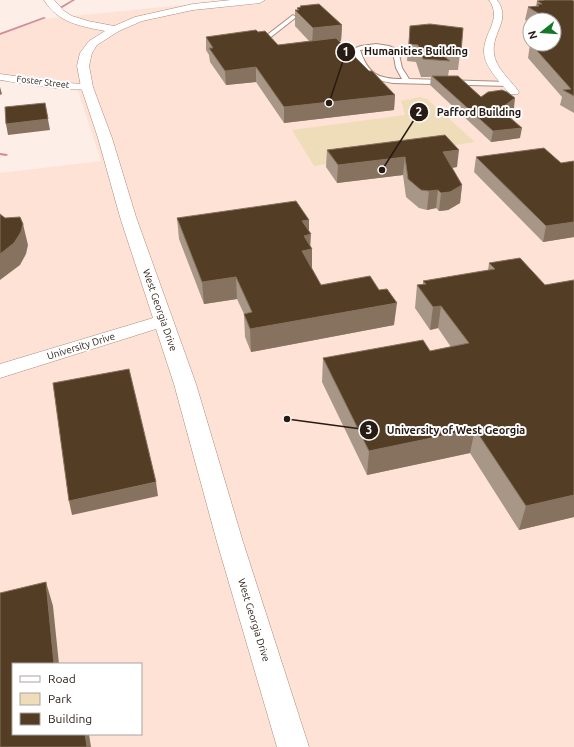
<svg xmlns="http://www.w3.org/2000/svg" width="574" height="747" font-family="Ubuntu,sans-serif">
<rect width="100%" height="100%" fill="#fdeee7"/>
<!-- built -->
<path fill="#fee2d6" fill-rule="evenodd" d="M234 0H574V747H0V173L101 161 78 91 0 79V35L42 19ZM530 20H554V44H530ZM13 664H141V734H13Z"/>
<!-- green -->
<path fill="#eeddb8" d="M420 97 427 99 475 142 314 166 292 130 405 115 401 101Z"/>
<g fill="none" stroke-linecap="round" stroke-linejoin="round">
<!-- stream -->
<g fill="#ce8d99" fill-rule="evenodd">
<path d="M72 0H75L62 8 60 7Z"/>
<path d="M44 17 46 18 0 35V33Z"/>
<path d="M0 153 7 154 8 155 6 156 0 155Z"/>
</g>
<!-- pedestrian casing -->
<g stroke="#ad8b7b" stroke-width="2">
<g id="pedestrian">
<path d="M293 15 296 17 295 18 271 37H267V35Z"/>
<path d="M376 44 389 46 398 50 402 68 409 79 508 82 512 84 508 86 393 83C369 79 361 73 353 49L361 46ZM376 48 393 52 396 68 402 79C378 79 368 74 360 50Z"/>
</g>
</g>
<!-- minor casing -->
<g stroke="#ad8b7b" stroke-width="1">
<g id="minor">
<path d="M489 0H497C512 20 491 33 494 53 495 68 511 80 519 92L518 94H510C501 83 485 68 484 53 483 32 503 20 489 0Z"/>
<path d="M0 74 65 83 87 84 92 87C85 95 14 82 0 80Z"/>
</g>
</g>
<!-- tertiary casing -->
<g stroke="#ad8b7b" stroke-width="1">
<path id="tertiary" d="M44 0H54L64 11 72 16 88 21 114 26 135 17 193 4 231 0H265L260 3 193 10 142 21 119 31 97 45 92 53 89 66 93 87 112 138 136 217 196 384 243 542 309 747H277L217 542 174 384 156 329 0 378V364L153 318 120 217 98 138 81 87 77 66 80 53 89 41 105 31C80 26 58 23 44 0Z"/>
</g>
<!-- pedestrian -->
<use href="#pedestrian" fill="#fff" fill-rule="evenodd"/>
<!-- minor -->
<use href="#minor" fill="#fff" fill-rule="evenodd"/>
<!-- tertiary -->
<use href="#tertiary" fill="#fff" fill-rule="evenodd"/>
</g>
<!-- wall -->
<g fill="#a89686">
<path d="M537 1H574V113L560 105 562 97 528 58 530 44H554V20H530V23L525 20 528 7 536 6Z"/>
<path d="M300 6 342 25 341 41 339 42 369 71 395 95 394 110 284 123 256 82 226 85 210 62 209 55 206 50V37L258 32 278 45 309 41 295 26V10H297V8L300 7Z"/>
<path d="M410 26 463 28 458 70H449L448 76 481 97 514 108 506 114 520 138 491 142 430 85 431 77H421L416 62 407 61Z"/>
<path d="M445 135 457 167 452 168 462 185 460 203 448 210 439 211 436 208 427 210 419 208 406 197 403 175 337 183 326 167 327 150Z"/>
<path d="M476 157 561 163 574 161V237L543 242 474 172Z"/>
<path d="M177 218 309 220V231L310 246 312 249V269L321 285 394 325 251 352 245 337 244 314 237 299 204 304 179 239Z"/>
<path d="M489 263 545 285 574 280V517L519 530 470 453 367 475 322 382 323 358 430 351 451 347 438 328 430 330 415 308 417 285H423V281L488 270Z"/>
</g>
<!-- shaded-wall -->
<g fill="#86725f">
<path d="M342 25 341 41 312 44 313 28Z"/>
<path d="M256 67V82L226 85 225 71Z"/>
<path d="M0 87 2 94 0 95Z"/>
<path d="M395 95 394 110 284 123V107Z"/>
<path d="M515 98 514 108 499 119 500 109Z"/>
<path d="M45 103 50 130 8 135 6 124Z"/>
<path d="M522 128 520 138 491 142 493 131Z"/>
<path d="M459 150 457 167 441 169 443 152Z"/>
<path d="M405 157 403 175 337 183 338 165Z"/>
<path d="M462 185 460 203 448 210 439 211 441 193Z"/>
<path d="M438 190 436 208 427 210 429 191Z"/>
<path d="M309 220V235L311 234 310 250 312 249V271L302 251V221Z"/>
<path d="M574 222V237L543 242 546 226Z"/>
<path d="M23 224 28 245 26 254 20 265 0 280V254Z"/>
<path d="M236 277 237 299 204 304 202 282Z"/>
<path d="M397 303 394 325 251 352 250 329Z"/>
<path d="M441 306 438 328 430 330 433 307Z"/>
<path d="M475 429 470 453 367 475 369 451Z"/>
<path d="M156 482 158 496 72 515 69 501Z"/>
<path d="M574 495V517L519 530 526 506Z"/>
<path d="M46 582 53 606 59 664H54Z"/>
<path d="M85 734H89L91 747H87Z"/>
</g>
<!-- building -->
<g fill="#533d25" stroke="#86725f">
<path d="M545 0H572L574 1V96L563 90 571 89 531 44H554V20H534L535 17 543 16 528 7 539 6 537 4H542L537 1Z"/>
<path d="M319 4 342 25 313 28 295 10H299L297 8 301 7 300 6Z"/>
<path d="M430 24 463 28 461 52 440 53 450 61 423 59 418 45 409 44 410 26Z"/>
<path d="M256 30 258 32 265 31 278 45 336 38 369 71H372L395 95 284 107 256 67 225 71 209 48H213L206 37Z"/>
<path d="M432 76H458L481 97 488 92 502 90 507 92 515 98 500 109 522 128 493 131Z"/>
<path d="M45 103 48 119 6 124 5 107Z"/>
<path d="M445 135 459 150 443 152 462 185 450 192 441 193 438 190 429 191 421 190 408 179 405 157 338 165 327 150Z"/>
<path d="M544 148 561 163 574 161V222L546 226 476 157Z"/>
<path d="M296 201 309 220 302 221 311 234 304 236 312 249 302 251 321 285 370 276 379 290 387 289 397 303 250 329 244 314 252 312 236 277 202 282 177 218Z"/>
<path d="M0 214 5 218 20 217 23 224 21 232 14 243 0 254Z"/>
<path d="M520 258 545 285 574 280V495L526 506 475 429 369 451 323 358 423 340 430 351 469 343 441 306 433 307 417 285 426 284 423 281 495 269 489 263Z"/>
<path d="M129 369 156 482 69 501 53 383Z"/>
<path d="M46 582 54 664H13V734H85L87 747H0V593Z"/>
</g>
<g text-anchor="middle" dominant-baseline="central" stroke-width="4" stroke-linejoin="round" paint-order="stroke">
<!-- far-street labels -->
<g font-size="9" fill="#281b14" stroke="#fff">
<text transform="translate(43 82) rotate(7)">Foster Street</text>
</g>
<!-- street labels -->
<g font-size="10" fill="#281b14" stroke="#fff">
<text transform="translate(160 310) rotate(71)">West Georgia Drive</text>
<text transform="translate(81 346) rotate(-17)">University Drive</text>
<text transform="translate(254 620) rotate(73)">West Georgia Drive</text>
</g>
</g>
<!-- callouts -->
<path fill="none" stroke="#281b14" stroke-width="1.5" d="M329 103L346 52M382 170L419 112M287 419L369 430"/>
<g fill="#281b14" stroke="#fff" stroke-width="1.5">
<circle cx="329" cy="103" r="4"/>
<circle cx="382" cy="170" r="4"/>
<circle cx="287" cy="419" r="4"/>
<circle cx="346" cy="52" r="10"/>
<circle cx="419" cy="112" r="10"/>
<circle cx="369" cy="430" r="10"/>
</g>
<g font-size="12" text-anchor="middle" font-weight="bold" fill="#fff">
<text x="346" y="56">1</text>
<text x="419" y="116">2</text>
<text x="369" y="434">3</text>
</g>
<g font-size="11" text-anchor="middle" font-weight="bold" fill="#281b14" stroke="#fff" stroke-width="4" stroke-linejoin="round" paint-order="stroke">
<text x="416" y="55">Humanities Building</text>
<text x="479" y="116">Pafford Building</text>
<text x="456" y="434">University of West Georgia</text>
</g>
<!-- legend -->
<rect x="12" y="663" width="130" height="72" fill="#ffffff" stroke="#a9a4a1"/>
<rect x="20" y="676" width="20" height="6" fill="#ffffff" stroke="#a9a4a1"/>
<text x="48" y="683" font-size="12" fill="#281b14">Road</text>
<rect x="20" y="693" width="20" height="12" fill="#eeddb8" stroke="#a9a4a1"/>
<text x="48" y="703" font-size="12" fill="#281b14">Park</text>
<rect x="20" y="713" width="20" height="12" fill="#533d25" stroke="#a9a4a1"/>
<text x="48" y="723" font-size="12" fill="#281b14">Building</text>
<!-- north arrow -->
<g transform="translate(542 32) rotate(253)"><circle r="19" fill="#ffffff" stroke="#a9a4a1"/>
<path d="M0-3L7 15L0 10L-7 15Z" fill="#167728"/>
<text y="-6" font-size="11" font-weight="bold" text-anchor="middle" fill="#281b14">N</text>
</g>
</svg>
